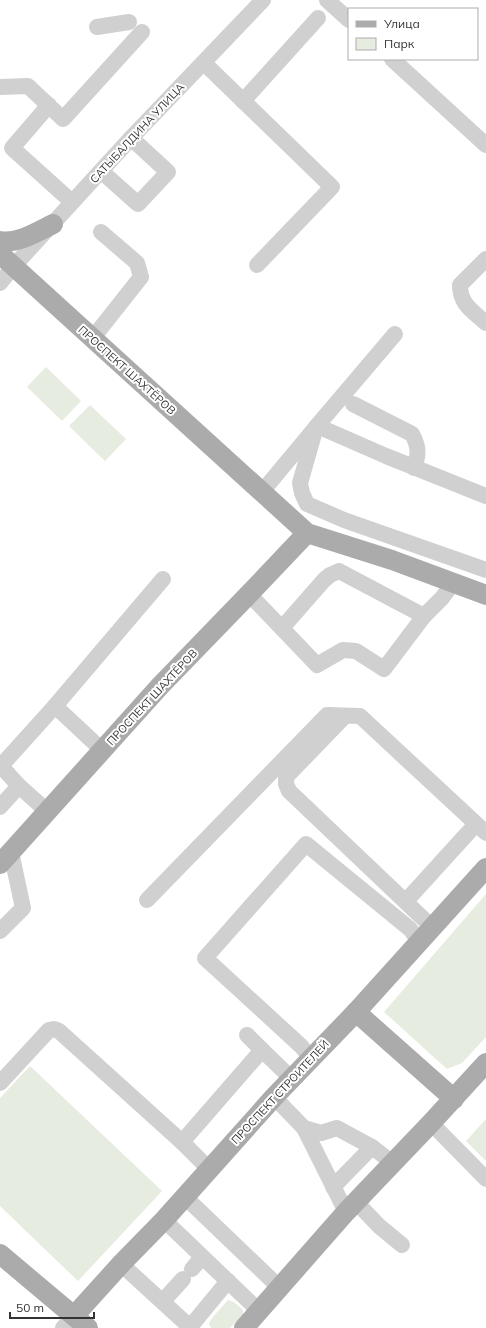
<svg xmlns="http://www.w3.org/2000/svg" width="486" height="1328" font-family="Mulish,sans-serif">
<rect width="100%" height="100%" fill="#fff"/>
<!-- green -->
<g fill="#e6ecdf">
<path d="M46 367 81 401 62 421 27 387Z"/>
<path d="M90 405 126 439 105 461 69 426Z"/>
<path d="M486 894V1037L462 1063 447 1069 384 1012Z"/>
<path d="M30 1066 162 1191 78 1281 0 1206V1098Z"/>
<path d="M486 1119V1161L466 1141Z"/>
<path d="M228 1300 234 1302 243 1310V1315L230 1328H211L209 1323 213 1317Z"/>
</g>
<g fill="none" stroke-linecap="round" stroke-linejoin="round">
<!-- minor -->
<g stroke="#d0d0d0" stroke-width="16">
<path d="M327 0 349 20"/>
<path d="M97 27 129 22"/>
<path d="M392 59 486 145"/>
<path d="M204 63 332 187 257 265"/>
<path d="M0 87 28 86 63 119 142 32"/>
<path d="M243 101 318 18"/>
<path d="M49 105 12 148 72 202"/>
<path d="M101 171 138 204 168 172 131 138"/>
<path d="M486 259 460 285C460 305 473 311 486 323"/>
<path d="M0 283 13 267 131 138 263 0"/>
<path d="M395 334 316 427 300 483 302 493 307 504 344 520 486 570"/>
<path d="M92 339 141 277 137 263 101 232"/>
<path d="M353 404 412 434C419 447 419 454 414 468"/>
<path d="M261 493 316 427 322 428 386 456 486 496"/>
<path d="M249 594 317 665 343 650 356 651 384 669 424 616 442 598 453 583"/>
<path d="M282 628 324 580 330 575 339 571 424 616"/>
<path d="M55 706 102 750"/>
<path d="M345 716 286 777V784L289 791 432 927"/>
<path d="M1 766 19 786 47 811"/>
<path d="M0 767 55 706 163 579"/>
<path d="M0 807 19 786"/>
<path d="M147 900 327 715 360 716 486 833"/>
<path d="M406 901 476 824"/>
<path d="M0 931 23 908 11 852"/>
<path d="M247 1035 262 1050"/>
<path d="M311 1058 301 1046 205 958 306 844 410 929 419 941"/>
<path d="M0 1083 49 1030 54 1029 59 1031 182 1142 209 1169"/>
<path d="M274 1097 304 1128 346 1212"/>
<path d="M431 1123 486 1179"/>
<path d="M304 1128 321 1133 337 1128 372 1147 393 1163"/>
<path d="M182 1142 262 1050 292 1079"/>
<path d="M333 1187 372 1147"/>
<path d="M185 1197 280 1288"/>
<path d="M356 1202 379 1226 402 1245"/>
<path d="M164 1220 259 1311"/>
<path d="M121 1264 191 1328"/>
<path d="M192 1269 202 1257"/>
<path d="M163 1301 183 1279"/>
<path d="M190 1327 228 1281"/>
<path d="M63 1328 74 1316"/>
</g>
<!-- major -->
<g stroke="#ababab" stroke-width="20">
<path d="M0 241C18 244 37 232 53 224"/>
<path d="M0 254 307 533 392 560 486 595"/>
<path d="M0 864 160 686 249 594 307 533"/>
<path d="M356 1012 454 1099"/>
<path d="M0 1254 88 1328"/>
<path d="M74 1316 121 1264 164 1220 274 1097 356 1012 486 868"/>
<path d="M244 1328 346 1212 431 1123 486 1063"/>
</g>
</g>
<g text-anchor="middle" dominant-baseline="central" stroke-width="4" stroke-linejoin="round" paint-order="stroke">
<!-- street labels -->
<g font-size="11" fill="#333" stroke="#fff">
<text transform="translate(137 133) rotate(-47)">САТЫБАЛДИНА УЛИЦА</text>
<text transform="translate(127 370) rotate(42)">ПРОСПЕКТ ШАХТЁРОВ</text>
<text transform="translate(152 697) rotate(-47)">ПРОСПЕКТ ШАХТЁРОВ</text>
<text transform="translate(280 1092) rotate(-47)">ПРОСПЕКТ СТРОИТЕЛЕЙ</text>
</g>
</g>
<!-- legend -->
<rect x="348" y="8" width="130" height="52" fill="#ffffff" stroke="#adadad"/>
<rect x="356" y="21" width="20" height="6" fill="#ababab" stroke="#adadad"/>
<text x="384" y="28" font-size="12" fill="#333333">Улица</text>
<rect x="356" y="38" width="20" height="12" fill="#e6ecdf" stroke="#adadad"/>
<text x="384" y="48" font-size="12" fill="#333333">Парк</text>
<!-- scale -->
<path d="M10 1312v6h84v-6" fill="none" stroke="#333333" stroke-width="2"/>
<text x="16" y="1312" font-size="12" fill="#333333" stroke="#ffffff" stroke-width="3" paint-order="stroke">50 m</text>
</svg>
